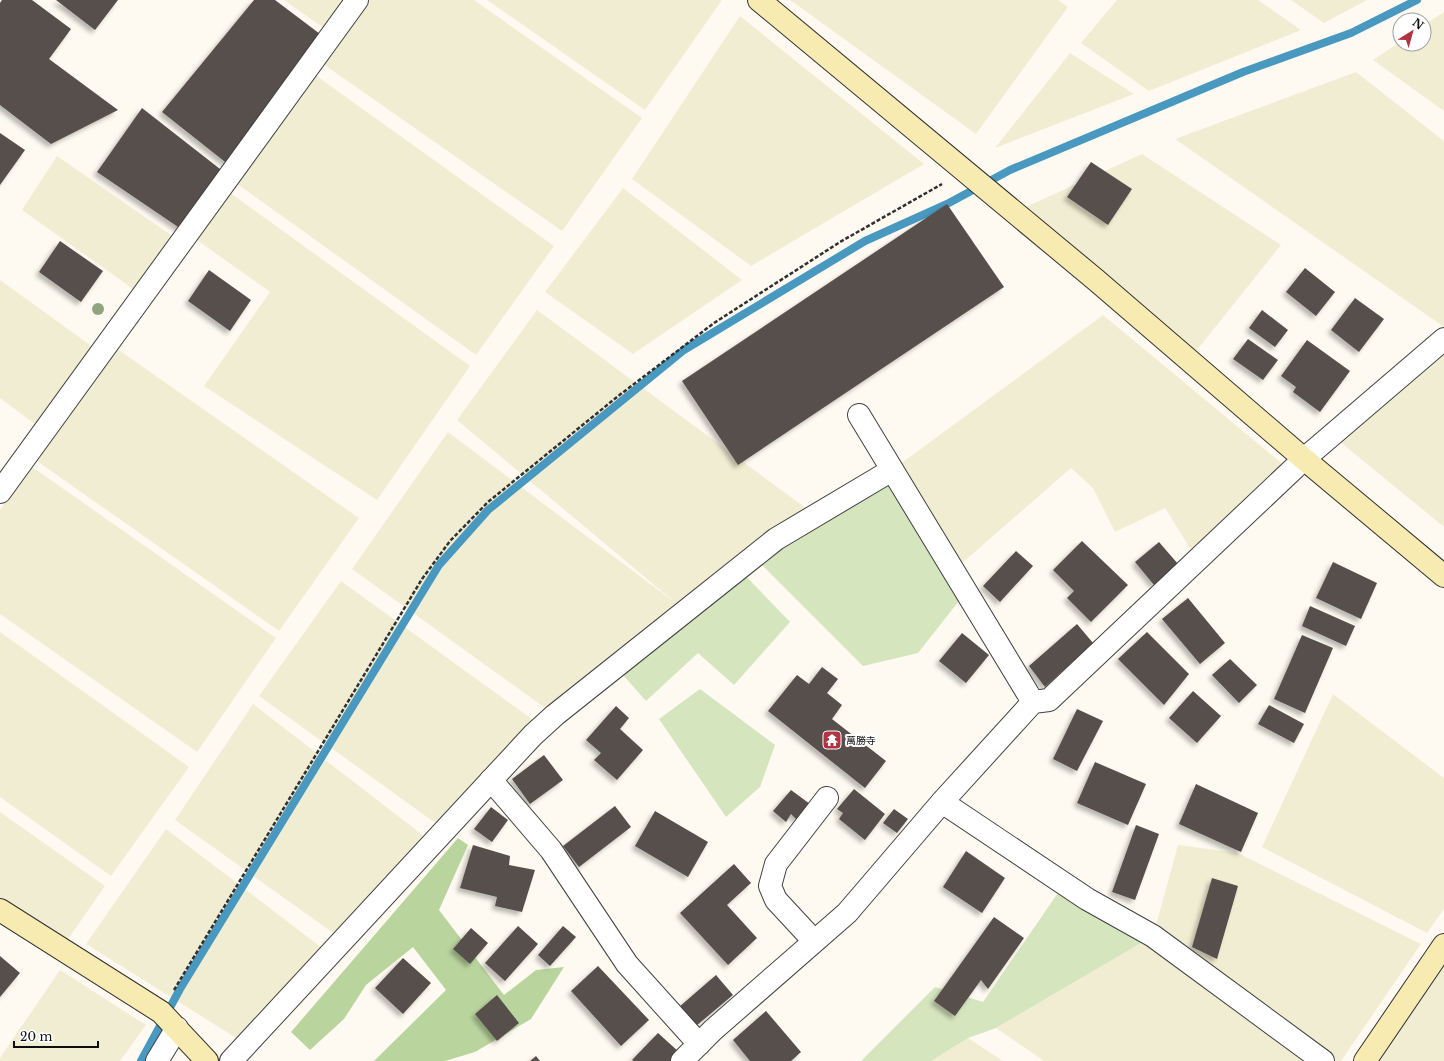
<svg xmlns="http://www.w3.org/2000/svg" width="1444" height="1061" font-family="'Libre Baskerville','Noto Sans JP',serif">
<defs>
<filter id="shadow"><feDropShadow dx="-3.5" dy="3.5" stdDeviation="2" flood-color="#0004"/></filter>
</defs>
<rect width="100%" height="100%" fill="#fefaf1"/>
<!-- farmland -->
<g fill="#f1edd3">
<path d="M284 0H357L332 34Z"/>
<path d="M358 0H474L642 118 562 231 316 59Z"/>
<path d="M487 0H722L645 110Z"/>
<path d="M790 0H1058L1068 7 976 134Z"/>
<path d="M1117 0H1258L1301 30 1149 91 1081 43Z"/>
<path d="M1291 0H1367L1324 23Z"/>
<path d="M1444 12V111L1373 60 1400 42V44H1424V25Z"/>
<path d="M740 16 924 164 751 266 632 179Z"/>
<path d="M1070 53 1134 94 995 148Z"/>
<path d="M311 72 554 246 476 355 233 181Z"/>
<path d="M1356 72 1444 141V327L1175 139Z"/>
<path d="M1142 154 1281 245 1189 360 1015 212Z"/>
<path d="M57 156 181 242 143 296 22 210Z"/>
<path d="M222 187 470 366 377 500 204 386 270 292 187 233Z"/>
<path d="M623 188 742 280 633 354 545 292Z"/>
<path d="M0 280 101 353 44 431 0 398Z"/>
<path d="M537 310 807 509 555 715 352 569 448 432 677 604 457 420Z"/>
<path d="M1103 315 1291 471 1193 553 1165 508 1115 532 1093 488 1071 468 953 571 892 470Z"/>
<path d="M113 346 359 518 279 631 34 459Z"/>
<path d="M1444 353V527L1339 441Z"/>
<path d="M31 466 276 638 197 752 0 614V510Z"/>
<path d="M341 581 543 727 445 830 259 696Z"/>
<path d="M0 632 189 767 111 876 0 797Z"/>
<path d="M1333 694 1444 778V909L1427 933 1262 847Z"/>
<path d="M253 704 433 843 343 940 175 820Z"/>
<path d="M0 812 105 886 61 949 0 908Z"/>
<path d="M166 829 330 954 246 1044 86 944Z"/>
<path d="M1178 845 1238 853 1421 944 1341 1061H1044L996 1028 1153 936Z"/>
<path d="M1444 960V1061H1367Z"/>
<path d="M60 970 146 1025 120 1061H0V1058Z"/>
<path d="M968 1038 1003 1061H931Z"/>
</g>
<!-- green -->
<g fill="#d5e5bd">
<path d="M892 470 966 592 918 653 863 666 754 557Z"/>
<path d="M739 569 790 622 734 685 698 653 646 701 616 667Z"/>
<path d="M700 689 775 745 760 787 726 817 659 719Z"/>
<path d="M1064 884 1153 936 996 1028 968 1038 931 1061H861L935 987 983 1002Z"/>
</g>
<!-- forest -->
<path fill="#bad49e" d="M458 838 468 845 439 910 504 995 536 970 564 967 531 1019 475 1052 445 1061H374L446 990 413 947 366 985 344 1019 310 1050 291 1032Z"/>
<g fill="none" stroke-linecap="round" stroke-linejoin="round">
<!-- stream -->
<path stroke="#4898c0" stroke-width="8" d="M141 1061 180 989 439 565 488 510 684 350 865 241 947 204 1010 170 1243 72 1351 33 1417 0"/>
</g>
<!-- building -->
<g fill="#564f4b" filter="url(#shadow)">
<path d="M2 0H32L71 29 49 59 118 110 51 144 0 105V3Z"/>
<path d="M56 0H118L95 30Z"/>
<path d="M254 0H275L328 40 234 169 162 112Z"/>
<path d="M142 108 229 176 187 233 97 172Z"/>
<path d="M0 133 25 150 0 185Z"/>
<path d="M1091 162 1132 189 1108 225 1067 197Z"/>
<path d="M947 204 1004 287 738 465 682 381Z"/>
<path d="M60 241 103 271 81 302 39 272Z"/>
<path d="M1305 268 1335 292 1316 316 1286 292Z"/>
<path d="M209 270 251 300 230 331 188 301Z"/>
<path d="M1355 298 1384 319 1359 352 1331 330Z"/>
<path d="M1262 310 1288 330 1275 347 1249 328Z"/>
<path d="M1248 339 1278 360 1263 380 1233 359Z"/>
<path d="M1307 340 1350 371 1320 412 1293 392 1296 387 1281 376Z"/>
<path d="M1082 541 1128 585 1091 622 1067 598 1074 591 1053 570Z"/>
<path d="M1159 542 1178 564 1154 585 1135 562Z"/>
<path d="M1016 551 1033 566 1000 602 983 586Z"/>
<path d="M1333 562 1377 583 1361 619 1316 598Z"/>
<path d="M1188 598 1225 643 1200 664 1162 619Z"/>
<path d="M1310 606 1355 626 1346 646 1302 626Z"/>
<path d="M1077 624 1093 643 1045 687 1029 666Z"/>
<path d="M1147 632 1189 674 1164 705 1118 659Z"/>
<path d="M962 633 989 655 966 683 939 661Z"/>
<path d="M1302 635 1333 648 1305 713 1274 699Z"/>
<path d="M1230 659 1257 685 1239 703 1212 675Z"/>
<path d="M822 667 838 679 827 693 842 705 832 719 886 761 865 788 768 711 797 675 809 684Z"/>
<path d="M1193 691 1221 716 1197 743 1169 718Z"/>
<path d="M1269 705 1304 724 1294 743 1258 724Z"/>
<path d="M616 706 629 718 620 729 643 750 617 780 594 760 601 753 586 740Z"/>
<path d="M1077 709 1103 721 1077 771 1053 759Z"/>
<path d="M544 755 563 780 530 804 512 779Z"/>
<path d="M1095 762 1146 784 1128 825 1077 803Z"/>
<path d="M1196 784 1258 813 1241 852 1179 824Z"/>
<path d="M854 789 885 814 865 840 839 819 843 813 837 809Z"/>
<path d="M791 790 810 804 797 820 791 814 786 822 773 811Z"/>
<path d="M615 806 631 827 579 867 563 846Z"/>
<path d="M491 807 508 820 492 842 474 829Z"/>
<path d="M894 809 908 819 897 833 883 823Z"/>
<path d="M655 811 708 842 688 877 635 846Z"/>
<path d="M1136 825 1159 834 1135 900 1112 892Z"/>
<path d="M473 845 510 856 509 865 535 870 522 912 495 906 497 897 460 888Z"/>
<path d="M966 851 1005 878 982 913 943 887Z"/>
<path d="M734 864 751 883 727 905 757 938 728 965 680 913Z"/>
<path d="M1212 878 1238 886 1217 959 1192 947Z"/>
<path d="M994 917 1024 938 988 989 981 980 955 1016 934 1001Z"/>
<path d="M518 926 538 944 505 981 485 963Z"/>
<path d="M563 926 576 937 550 966 538 955Z"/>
<path d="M471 928 488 943 470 964 453 949Z"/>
<path d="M0 956 20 973 0 997Z"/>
<path d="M403 958 431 983 403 1014 375 988Z"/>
<path d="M598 966 649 1020 621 1046 571 991Z"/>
<path d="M716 975 733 995 696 1026 679 1007Z"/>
<path d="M497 995 519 1023 497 1041 475 1014Z"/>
<path d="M766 1011 801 1052 791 1061H750L733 1040Z"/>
<path d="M658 1033 679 1052 670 1061H634L632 1060Z"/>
<path d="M536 1056 540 1061H530Z"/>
</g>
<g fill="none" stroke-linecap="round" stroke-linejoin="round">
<!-- street casing -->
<g stroke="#414141" stroke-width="24">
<g id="street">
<path d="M859 415 1033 702"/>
<path d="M0 492 357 0"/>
<path d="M491 780 551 850 627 964 699 1044"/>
<path d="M942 802 1033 702 1049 700 1304 459 1444 339"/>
<path d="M814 941 776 900 770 886 776 864 827 798"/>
<path d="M157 1061 177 1028"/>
<path d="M231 1061 533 735 555 715 776 539 892 470"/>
<path d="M682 1061 713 1030 847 913 942 802 1087 899 1153 936 1323 1061"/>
</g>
</g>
<!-- secondary casing -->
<g stroke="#303030" stroke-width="24">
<g id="secondary">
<path d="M759 0 1096 280 1304 459 1444 576"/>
<path d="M0 910 161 1012 207 1061"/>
<path d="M1365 1061 1444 945"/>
</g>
</g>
<!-- path -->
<path stroke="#303030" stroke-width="2.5" stroke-dasharray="4 2" stroke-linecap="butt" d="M174 990 422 579 450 541 488 502 617 397 714 323 840 242 942 184"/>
<!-- street -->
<use href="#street" stroke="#fff" stroke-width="22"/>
<!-- secondary -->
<use href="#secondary" stroke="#f7ebb2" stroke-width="22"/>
</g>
<!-- trees -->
<circle fill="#8fa580" cx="98" cy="309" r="6"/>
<!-- icons -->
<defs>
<g id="temple-square" transform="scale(1)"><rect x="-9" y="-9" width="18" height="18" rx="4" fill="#b13342" stroke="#fff"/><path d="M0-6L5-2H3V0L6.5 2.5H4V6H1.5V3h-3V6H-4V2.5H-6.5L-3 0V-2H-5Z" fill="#fff"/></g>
</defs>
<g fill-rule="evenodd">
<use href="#temple-square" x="832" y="740"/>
</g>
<g text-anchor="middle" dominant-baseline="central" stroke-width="4" stroke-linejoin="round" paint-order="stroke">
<!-- poi labels -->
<g font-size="10" fill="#0e0e0e" stroke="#fff" text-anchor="start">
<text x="846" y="740">萬勝寺</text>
</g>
</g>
<!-- north arrow -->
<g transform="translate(1412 32) rotate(37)"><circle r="19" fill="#ffffff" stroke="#9f9f9f"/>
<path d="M0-3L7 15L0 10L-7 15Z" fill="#b13342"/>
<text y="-6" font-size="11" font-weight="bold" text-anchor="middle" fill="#0e0e0e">N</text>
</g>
<!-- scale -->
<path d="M14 1041v6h84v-6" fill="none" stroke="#0e0e0e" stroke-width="2"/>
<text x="20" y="1041" font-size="12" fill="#0e0e0e" stroke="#ffffff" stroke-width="3" paint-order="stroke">20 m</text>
</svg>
